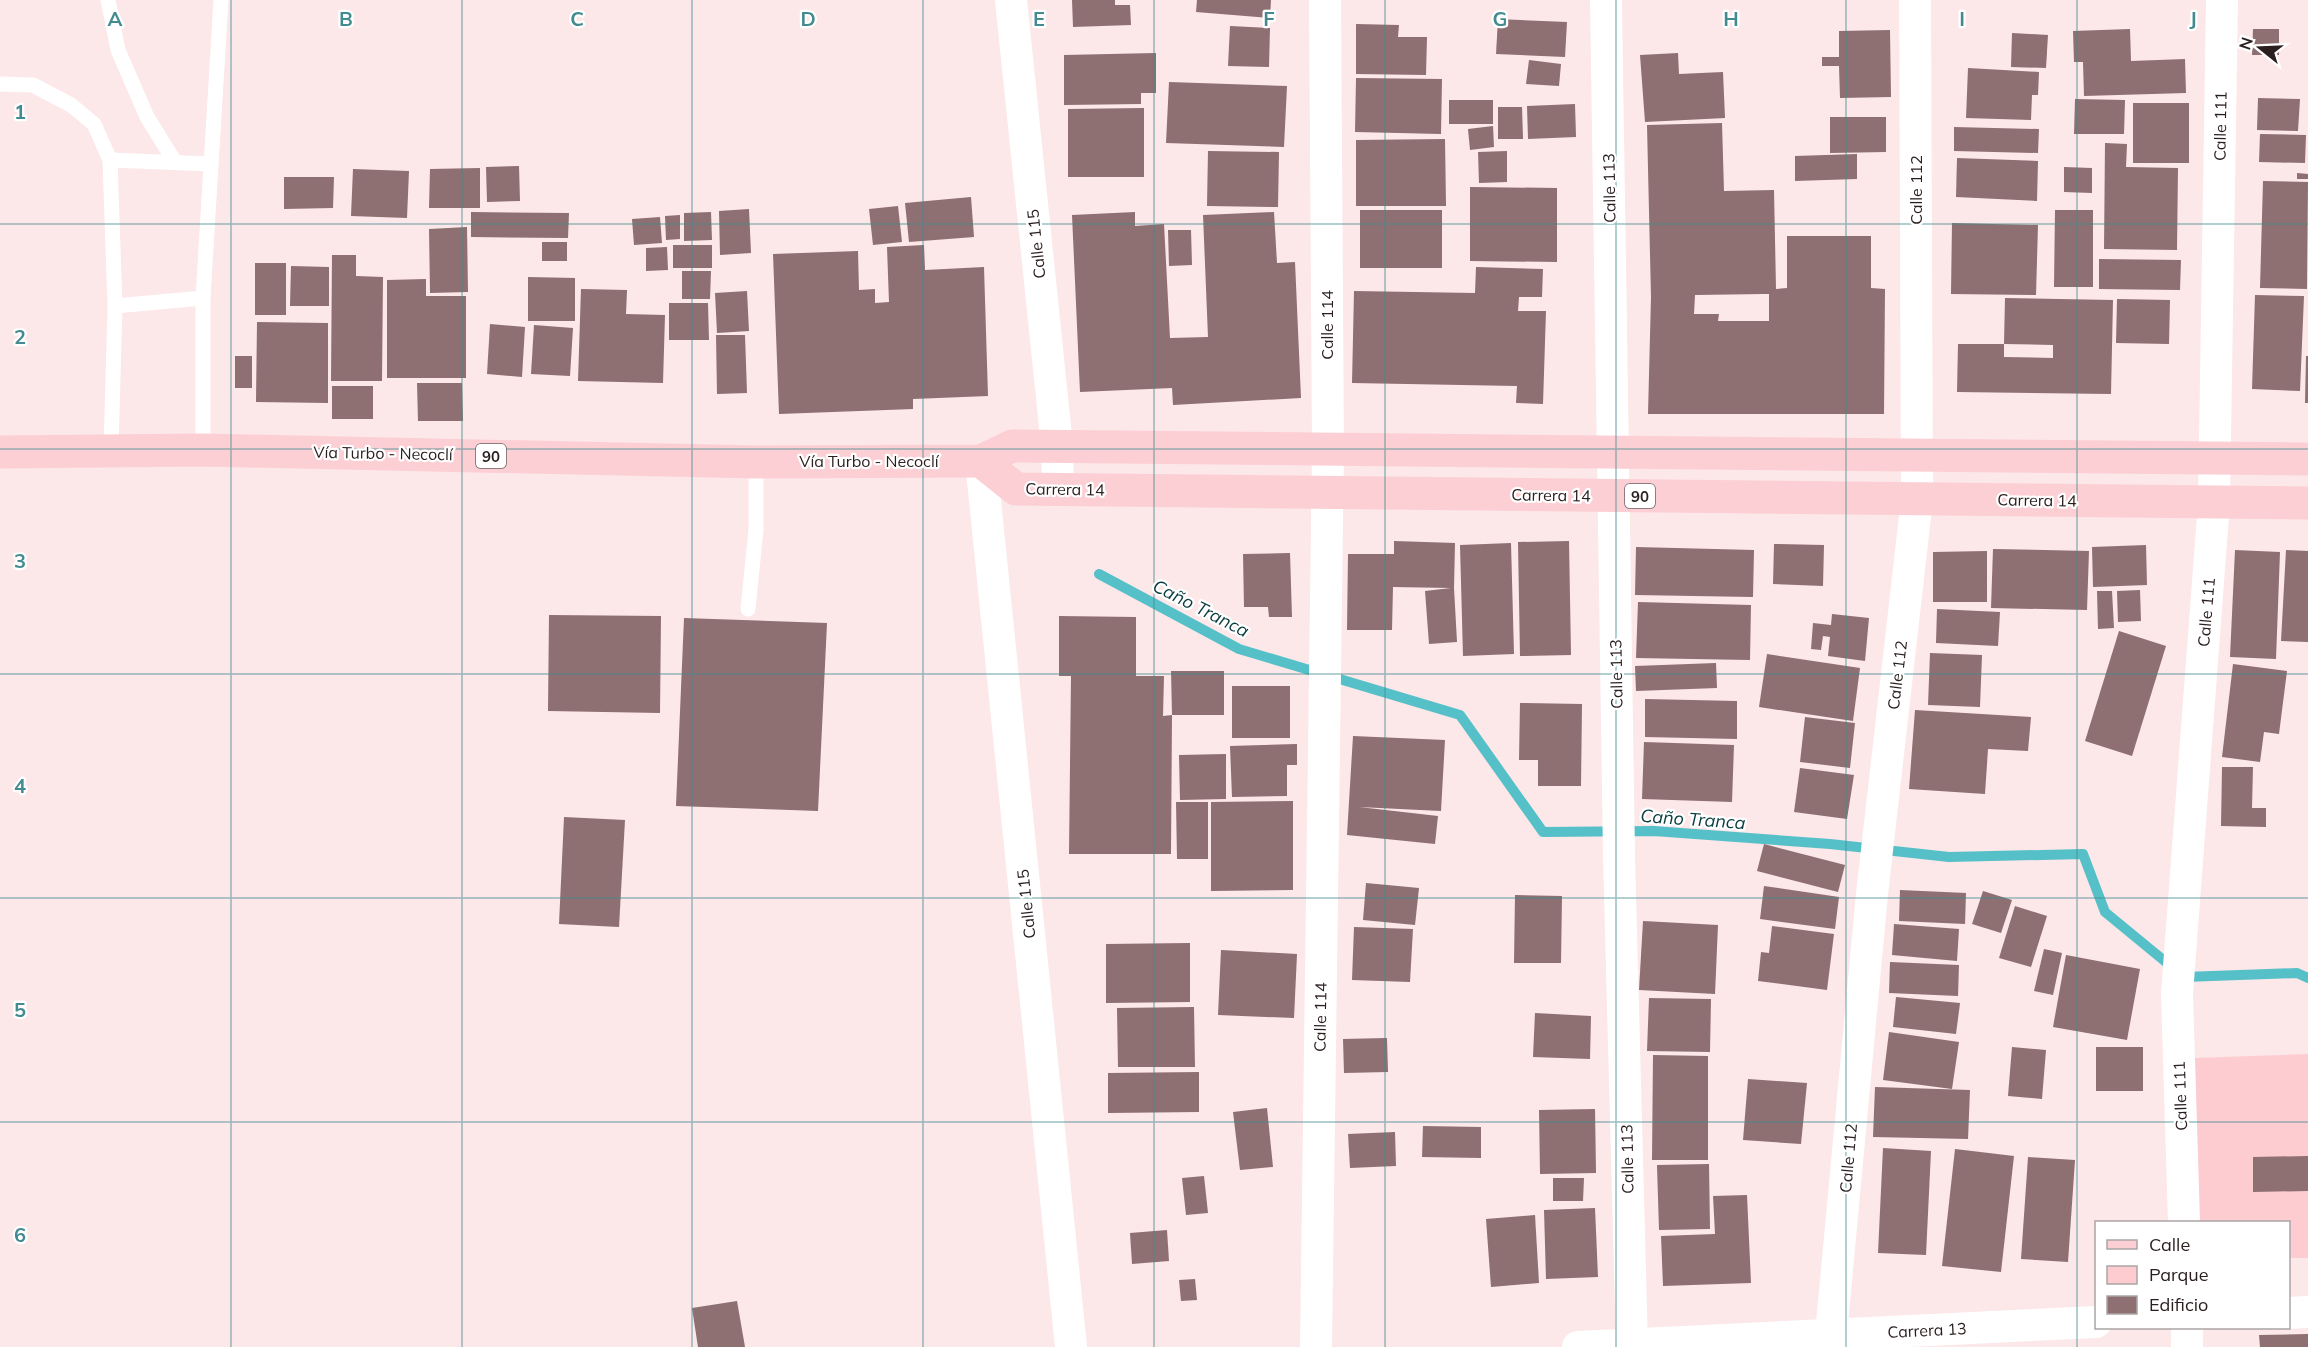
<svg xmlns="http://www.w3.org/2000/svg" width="2308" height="1347" font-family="Mulish,sans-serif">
<rect width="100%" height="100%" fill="#fce7e9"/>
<!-- green -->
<path fill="#fdccd1" d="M2308 1054V1258H2289L2288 1222H2196L2195 1058Z"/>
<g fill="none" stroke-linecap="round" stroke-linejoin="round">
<!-- stream -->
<path stroke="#56c0c8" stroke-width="10" d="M1099 574 1239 649 1460 715 1543 832 1654 831 1830 844 1949 857 2083 854 2105 912 2184 977 2297 973 2308 978"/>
</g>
<!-- building -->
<g fill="#8e6f72" fill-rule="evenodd">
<path d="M1072 0H1115V5H1130L1131 25 1073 27Z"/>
<path d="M1197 0H1271L1270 18 1196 12Z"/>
<path d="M1498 19 1567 22 1565 57 1496 54Z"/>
<path d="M1356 24 1399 25 1398 37H1427L1426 75 1356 74Z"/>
<path d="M1230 26 1270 28 1269 67 1228 66Z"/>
<path d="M2130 29 2131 61 2185 59 2186 93 2084 96 2083 62H2074L2073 31Z"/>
<path d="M2253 29H2279V55H2252Z"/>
<path d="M1890 30 1891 97 1840 98 1839 66H1822V57H1839V31Z"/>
<path d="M2012 33 2048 35 2046 68 2011 67Z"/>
<path d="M1156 53V93H1141V104L1064 105V55Z"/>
<path d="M1678 53 1679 74 1723 72 1725 118 1645 122 1640 55Z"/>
<path d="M1529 60 1561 64 1559 86 1526 84Z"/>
<path d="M1968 68 2039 72 2038 95H2032L2031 120 1966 118Z"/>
<path d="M1356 78 1442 79 1441 134 1355 132Z"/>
<path d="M1169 82 1287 86 1284 147 1166 143Z"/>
<path d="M2258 98 2300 99 2298 131 2257 130Z"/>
<path d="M2075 99 2125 100 2124 134H2074Z"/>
<rect x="1449" y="100" width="44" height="24"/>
<rect x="2133" y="103" width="56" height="60"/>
<path d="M1575 104 1576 137 1528 139 1527 106Z"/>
<path d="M1498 107H1522L1523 139H1498Z"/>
<path d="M1144 108V177H1068V109Z"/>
<path d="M1830 117H1886V152L1830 153Z"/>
<path d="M1722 123 1724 191 1774 190 1776 289 1787 288V236H1871V288L1885 289 1884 414H1648L1651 297 1647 125ZM1764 294H1769V321H1718L1719 314H1694L1695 295Z"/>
<path d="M1493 126 1494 147 1470 150 1468 129Z"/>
<path d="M1954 127 2039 129 2038 153 1954 151Z"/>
<path d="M2260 134 2306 135 2305 163 2259 162Z"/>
<path d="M1445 139 1446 206H1356V140Z"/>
<path d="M2105 143 2127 144 2126 167 2178 168 2177 250 2104 249Z"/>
<path d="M1208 151 1279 152 1278 207 1207 206Z"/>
<path d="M1507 151V182L1479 183 1478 152Z"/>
<path d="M1857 154V179L1795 181V156Z"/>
<path d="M1957 158 2038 161 2037 201 1956 197Z"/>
<path d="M519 166 520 201 487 202 486 167Z"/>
<path d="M2064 167 2092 168V193L2064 192Z"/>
<path d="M480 168V208H429L430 169Z"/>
<path d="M353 169 409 171 407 218 351 216Z"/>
<path d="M2297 173 2308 174V179H2297Z"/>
<path d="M284 177H334L333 208 284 209Z"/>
<path d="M2263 181 2308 182 2307 289 2260 288Z"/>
<path d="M1470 187 1557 188V262L1470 261Z"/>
<path d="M971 197 974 237 909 242 905 203Z"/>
<path d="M898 206 902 242 873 245 869 209Z"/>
<path d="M749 209 751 253 720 255 719 211Z"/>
<rect x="1360" y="210" width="82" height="58"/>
<path d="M2055 210H2093V287H2054Z"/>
<path d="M471 212 569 213 568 238 471 237Z"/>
<path d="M711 212 712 240 684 241V213Z"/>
<path d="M1135 212V226L1164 224 1170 338 1208 337 1203 215 1274 212 1277 263 1295 262 1301 398 1173 405 1172 388 1080 392 1072 215Z"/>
<path d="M680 215V239L666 240 665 216Z"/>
<path d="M660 217 662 243 634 245 632 219Z"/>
<path d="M1952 223 2038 225 2036 295 1951 294Z"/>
<path d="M467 227 468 292 430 293 429 229Z"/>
<path d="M1168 230H1191L1192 265 1169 266Z"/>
<rect x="542" y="242" width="25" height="19"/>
<rect x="673" y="245" width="39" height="23"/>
<path d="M924 245 925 270 984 267 988 396 913 399V409L779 414 773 254 858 251 859 290 875 289V303L889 302 887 247Z"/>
<path d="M667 247 668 270 646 271V248Z"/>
<path d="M332 255H356V276L383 277 382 381H331Z"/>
<path d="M2099 259 2181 260 2180 290 2099 289Z"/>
<rect x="255" y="263" width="31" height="52"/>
<path d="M291 266 329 267V306H290Z"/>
<path d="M1476 267 1543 269 1542 297H1519L1518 311H1546L1543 404 1516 403 1517 386 1352 383 1354 291 1475 293Z"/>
<path d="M682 271H711L710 299H682Z"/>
<path d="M528 277 575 278V321H528Z"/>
<path d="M426 279V296H466V378H387V280Z"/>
<path d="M581 289 627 290 626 314 665 315 663 383 578 381Z"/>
<path d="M747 291 749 331 717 333 715 293Z"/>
<path d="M2255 295 2304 296 2300 391 2252 389Z"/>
<path d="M2005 298 2113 300 2111 394 1957 392 1958 344H2004V357L2053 358V345L2004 344Z"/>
<path d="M2117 299 2170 300 2169 344 2116 343Z"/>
<path d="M669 303H708L709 340H669Z"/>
<path d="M257 322 328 323V403L256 402Z"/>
<path d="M490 324 525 327 522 377 487 374Z"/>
<path d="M534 325 573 328 570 376 531 374Z"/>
<path d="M716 335H745L747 393 717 394Z"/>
<rect x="235" y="356" width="17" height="32"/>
<path d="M2306 356H2308V403H2305Z"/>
<path d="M417 383H462L463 421H418Z"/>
<rect x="332" y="386" width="41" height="33"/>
<path d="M1394 541 1455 543 1454 588 1457 642 1429 644 1425 591 1451 588 1393 587 1392 630H1347L1348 554H1394Z"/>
<path d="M1569 541 1571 655 1520 656 1518 542Z"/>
<path d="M1511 543 1514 654 1463 656 1460 545Z"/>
<path d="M1774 544 1824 545 1823 586 1773 584Z"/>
<path d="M2146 545 2147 585 2093 587 2092 547Z"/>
<path d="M1636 547 1754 550 1753 597 1635 595Z"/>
<path d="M1993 549 2089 551 2087 610 1991 608Z"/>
<path d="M2235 550 2280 552 2276 659 2230 657Z"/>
<path d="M2286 550 2308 551V642L2281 641Z"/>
<path d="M1987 551V602H1933V552Z"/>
<path d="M1290 553 1292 617H1269L1268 607H1244L1243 554Z"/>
<path d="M2140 590 2141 621 2118 622 2117 591Z"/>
<path d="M2097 591H2112L2114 628 2098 629Z"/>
<path d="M1638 602 1751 605 1750 660 1636 658Z"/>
<path d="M1937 609 2000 612 1998 646 1936 643Z"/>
<path d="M1832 614 1869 618 1865 661 1828 656 1830 637 1823 636 1821 650 1811 649 1813 623 1831 625Z"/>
<path d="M549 615 661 616 660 713 548 711Z"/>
<path d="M1059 616 1136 617V676H1164L1163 716 1172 715 1171 854H1069L1071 676H1059Z"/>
<path d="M684 618 827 623 818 811 676 806Z"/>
<path d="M2119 631 2166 646 2132 756 2085 741Z"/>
<path d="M1930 653 1982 655 1980 707 1928 705Z"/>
<path d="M1767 654 1860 668 1853 721 1759 707Z"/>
<path d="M1716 663 1717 688 1636 691 1635 666Z"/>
<path d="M2233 664 2287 671 2279 734 2264 732 2260 762 2222 757Z"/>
<path d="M1171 671H1224V715H1172Z"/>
<rect x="1232" y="686" width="58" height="52"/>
<path d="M1645 699 1737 701V739L1645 737Z"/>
<path d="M1520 703 1582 704 1581 786H1538V760H1519Z"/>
<path d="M1915 710 2031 717 2028 751 1988 749 1985 794 1909 789Z"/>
<path d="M1805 717 1855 723 1850 768 1800 762Z"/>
<path d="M1353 736 1445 740 1441 811 1359 807 1438 816 1435 844 1347 835Z"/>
<path d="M1644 742 1734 745 1732 802 1642 799Z"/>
<path d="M1297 744V765H1287V796L1232 797 1230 746Z"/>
<path d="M1226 754V799L1180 800 1179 755Z"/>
<path d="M2222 767H2253L2252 808H2266V827L2221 826Z"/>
<path d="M1800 768 1854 775 1847 819 1794 812Z"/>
<path d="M1293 801V890L1211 891V802Z"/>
<path d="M1176 802H1208V859H1177Z"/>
<path d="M564 817 625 820 619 927 559 924Z"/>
<path d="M1764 844 1845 865 1838 892 1757 871Z"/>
<path d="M1366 883 1419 888 1415 925 1363 920Z"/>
<path d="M1764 886 1839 897 1835 929 1760 919Z"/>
<path d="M1900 890 1966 893 1965 924 1899 921Z"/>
<path d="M1983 891 2012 900 2001 933 1972 924Z"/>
<path d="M1515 895 1562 896 1561 963H1514Z"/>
<path d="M2015 906 2047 916 2031 967 1999 958Z"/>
<path d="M1643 921 1718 925 1715 994 1639 990Z"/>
<path d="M1894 924 1959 929 1957 961 1892 955Z"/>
<path d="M1772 926 1834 934 1827 990 1758 981 1761 952 1769 953Z"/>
<path d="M1354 927 1413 929 1410 982 1352 980Z"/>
<path d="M1190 943V1002L1106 1003V944Z"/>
<path d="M2044 949 2062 953 2053 995 2034 991Z"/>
<path d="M1221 950 1297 954 1294 1018 1218 1015Z"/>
<path d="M2066 955 2140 969 2127 1040 2053 1027Z"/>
<path d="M1890 962 1959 965 1958 996 1889 993Z"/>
<path d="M1896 997 1960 1003 1956 1034 1893 1027Z"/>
<path d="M1649 998 1711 999 1710 1052 1647 1051Z"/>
<path d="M1194 1007 1195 1067H1118L1117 1008Z"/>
<path d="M1535 1013 1591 1016 1590 1059 1533 1057Z"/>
<path d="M1889 1032 1959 1042 1952 1089 1883 1080Z"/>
<path d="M1387 1038 1388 1072 1344 1073 1343 1039Z"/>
<path d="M2012 1047 2046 1050 2042 1099 2008 1096Z"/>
<rect x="2096" y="1047" width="47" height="44"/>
<path d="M1653 1055 1708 1056V1160H1652Z"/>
<path d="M1199 1072V1112L1108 1113V1073Z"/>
<path d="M1748 1079 1807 1083 1801 1144 1743 1140Z"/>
<path d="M1875 1087 1970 1090 1968 1139 1873 1137Z"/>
<path d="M1267 1108 1273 1167 1240 1170 1233 1112Z"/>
<path d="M1595 1109 1596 1173 1540 1174 1539 1110Z"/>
<path d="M1423 1126 1481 1127V1158L1422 1157Z"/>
<path d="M1395 1132 1396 1166 1350 1168 1348 1134Z"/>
<path d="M1883 1148 1931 1151 1926 1255 1878 1253Z"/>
<path d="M1955 1149 2014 1156 2001 1272 1942 1266Z"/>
<path d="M2308 1156V1191L2253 1192V1157Z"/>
<path d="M2028 1157 2075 1160 2068 1262 2021 1259Z"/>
<path d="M1709 1164 1710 1229 1659 1230 1657 1165Z"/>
<path d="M1204 1176 1208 1213 1186 1215 1182 1178Z"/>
<path d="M1553 1178H1584L1583 1201H1553Z"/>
<path d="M1747 1195 1751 1283 1663 1286 1661 1236 1715 1234 1713 1196Z"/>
<path d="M1595 1208 1598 1277 1546 1279 1544 1210Z"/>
<path d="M1535 1215 1539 1283 1491 1287 1486 1219Z"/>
<path d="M1167 1230 1169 1261 1132 1264 1130 1233Z"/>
<path d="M1195 1279 1197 1300 1181 1301 1179 1280Z"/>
<path d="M737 1301 745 1347H698L692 1308Z"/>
<path d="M2308 1334V1347H2260L2259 1335Z"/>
</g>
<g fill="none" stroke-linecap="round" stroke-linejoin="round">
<!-- lane -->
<g stroke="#fff" stroke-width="15">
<path d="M108 0 118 50 147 117 175 162"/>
<path d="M0 84 33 85 71 105 94 124 110 160 115 306 111 450"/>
<path d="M110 160 211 164"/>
<path d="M115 306 203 298"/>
<path d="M203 450V298L221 0"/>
<path d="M748 609 756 530V462"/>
</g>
<!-- street -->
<g stroke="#fff" stroke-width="32">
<path d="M1011 0 1057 446 1058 489"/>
<path d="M1606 0 1619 856 1632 1347"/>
<path d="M981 461 1071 1347"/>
<path d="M2184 1222 2177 994 2214 502 2222 0"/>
<path d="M2288 1313 2308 1312"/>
<path d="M1316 1347 1328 449 1325 0"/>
<path d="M1578 1347 2096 1322"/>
<path d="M1833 1347 1831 1334 1872 894 1917 499 1915 0"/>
<path d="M2187 1347V1328"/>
</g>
<!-- primary -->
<g stroke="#fccfd4" stroke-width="33">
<path d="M0 452 203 450 756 462 981 461 1012 446 2308 459"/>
<path d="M981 461 1016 489 2308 503"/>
</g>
</g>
<!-- grid -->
<path fill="none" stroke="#438b90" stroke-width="1.5" stroke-opacity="0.55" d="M231 0V1347M462 0V1347M692 0V1347M923 0V1347M1154 0V1347M1385 0V1347M1616 0V1347M1846 0V1347M2077 0V1347M0 224H2308M0 449H2308M0 674H2308M0 898H2308M0 1122H2308"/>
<g text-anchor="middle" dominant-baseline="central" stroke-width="4.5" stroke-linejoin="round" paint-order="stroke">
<!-- shield labels -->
<g fill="#fff" stroke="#6a6262" stroke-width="1.5">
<rect x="476" y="444" width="30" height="24" rx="4.5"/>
<rect x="1625" y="484" width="30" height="24" rx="4.5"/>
</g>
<g font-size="15" font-weight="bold" fill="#2a1e1f">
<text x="491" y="456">90</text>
<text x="1640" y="496">90</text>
</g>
<!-- street labels -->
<g font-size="16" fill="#2a1e1f" stroke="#fff">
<text transform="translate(2220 126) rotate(-89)">Calle 111</text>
<text transform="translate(1609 188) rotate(-91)">Calle 113</text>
<text transform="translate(1916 190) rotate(-90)">Calle 112</text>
<text transform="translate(1036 244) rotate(-96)">Calle 115</text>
<text transform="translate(1327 325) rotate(-90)">Calle 114</text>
<text transform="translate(383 453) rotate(1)">Vía Turbo - Necoclí</text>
<text x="869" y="461">Vía Turbo - Necoclí</text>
<text transform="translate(1065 489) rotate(1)">Carrera 14</text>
<text transform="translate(1551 495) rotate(1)">Carrera 14</text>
<text transform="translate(2037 500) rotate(1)">Carrera 14</text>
<text transform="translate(2206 612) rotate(-85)">Calle 111</text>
<text transform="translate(1616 674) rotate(-91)">Calle 113</text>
<text transform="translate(1897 675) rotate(-83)">Calle 112</text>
<text transform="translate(1026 904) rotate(-96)">Calle 115</text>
<text transform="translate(1320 1017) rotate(-89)">Calle 114</text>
<text transform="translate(2180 1096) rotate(-92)">Calle 111</text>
<text transform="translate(1848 1158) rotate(-85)">Calle 112</text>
<text transform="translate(1627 1159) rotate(-91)">Calle 113</text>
<text transform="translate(1927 1330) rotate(-3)">Carrera 13</text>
</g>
<!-- water labels -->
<g font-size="18" font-style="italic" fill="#083c3f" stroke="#fff">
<text transform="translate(1201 608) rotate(27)">Caño Tranca</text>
<text transform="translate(1693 819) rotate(4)">Caño Tranca</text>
</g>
</g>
<g font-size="20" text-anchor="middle" font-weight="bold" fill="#438b90" stroke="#fff" stroke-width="4.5" stroke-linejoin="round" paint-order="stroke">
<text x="115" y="26">A</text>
<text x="346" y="26">B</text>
<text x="577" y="26">C</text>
<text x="808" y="26">D</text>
<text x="1039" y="26">E</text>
<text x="1269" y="26">F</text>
<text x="1500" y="26">G</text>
<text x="1731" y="26">H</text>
<text x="1962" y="26">I</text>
<text x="2193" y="26">J</text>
<text x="20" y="119">1</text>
<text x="20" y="344">2</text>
<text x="20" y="568">3</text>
<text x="20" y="793">4</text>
<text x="20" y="1017">5</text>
<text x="20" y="1242">6</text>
</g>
<!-- legend -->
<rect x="2095" y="1221" width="195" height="108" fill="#ffffff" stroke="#aaa5a5" stroke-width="1.5"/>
<rect x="2107" y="1240" width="30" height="9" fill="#fccfd4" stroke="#aaa5a5" stroke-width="1.5"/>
<text x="2149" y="1251" font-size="18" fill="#2a1e1f">Calle</text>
<rect x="2107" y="1266" width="30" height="18" fill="#fdccd1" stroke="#aaa5a5" stroke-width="1.5"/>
<text x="2149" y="1281" font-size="18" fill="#2a1e1f">Parque</text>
<rect x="2107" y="1296" width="30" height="18" fill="#8e6f72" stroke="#aaa5a5" stroke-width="1.5"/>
<text x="2149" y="1311" font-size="18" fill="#2a1e1f">Edificio</text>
<!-- north arrow -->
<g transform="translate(2260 48) rotate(288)" stroke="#ffffff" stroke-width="4.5" paint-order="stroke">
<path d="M0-4.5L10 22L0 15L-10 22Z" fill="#2a1e1f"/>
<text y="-9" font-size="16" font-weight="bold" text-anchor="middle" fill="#2a1e1f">N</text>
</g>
</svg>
